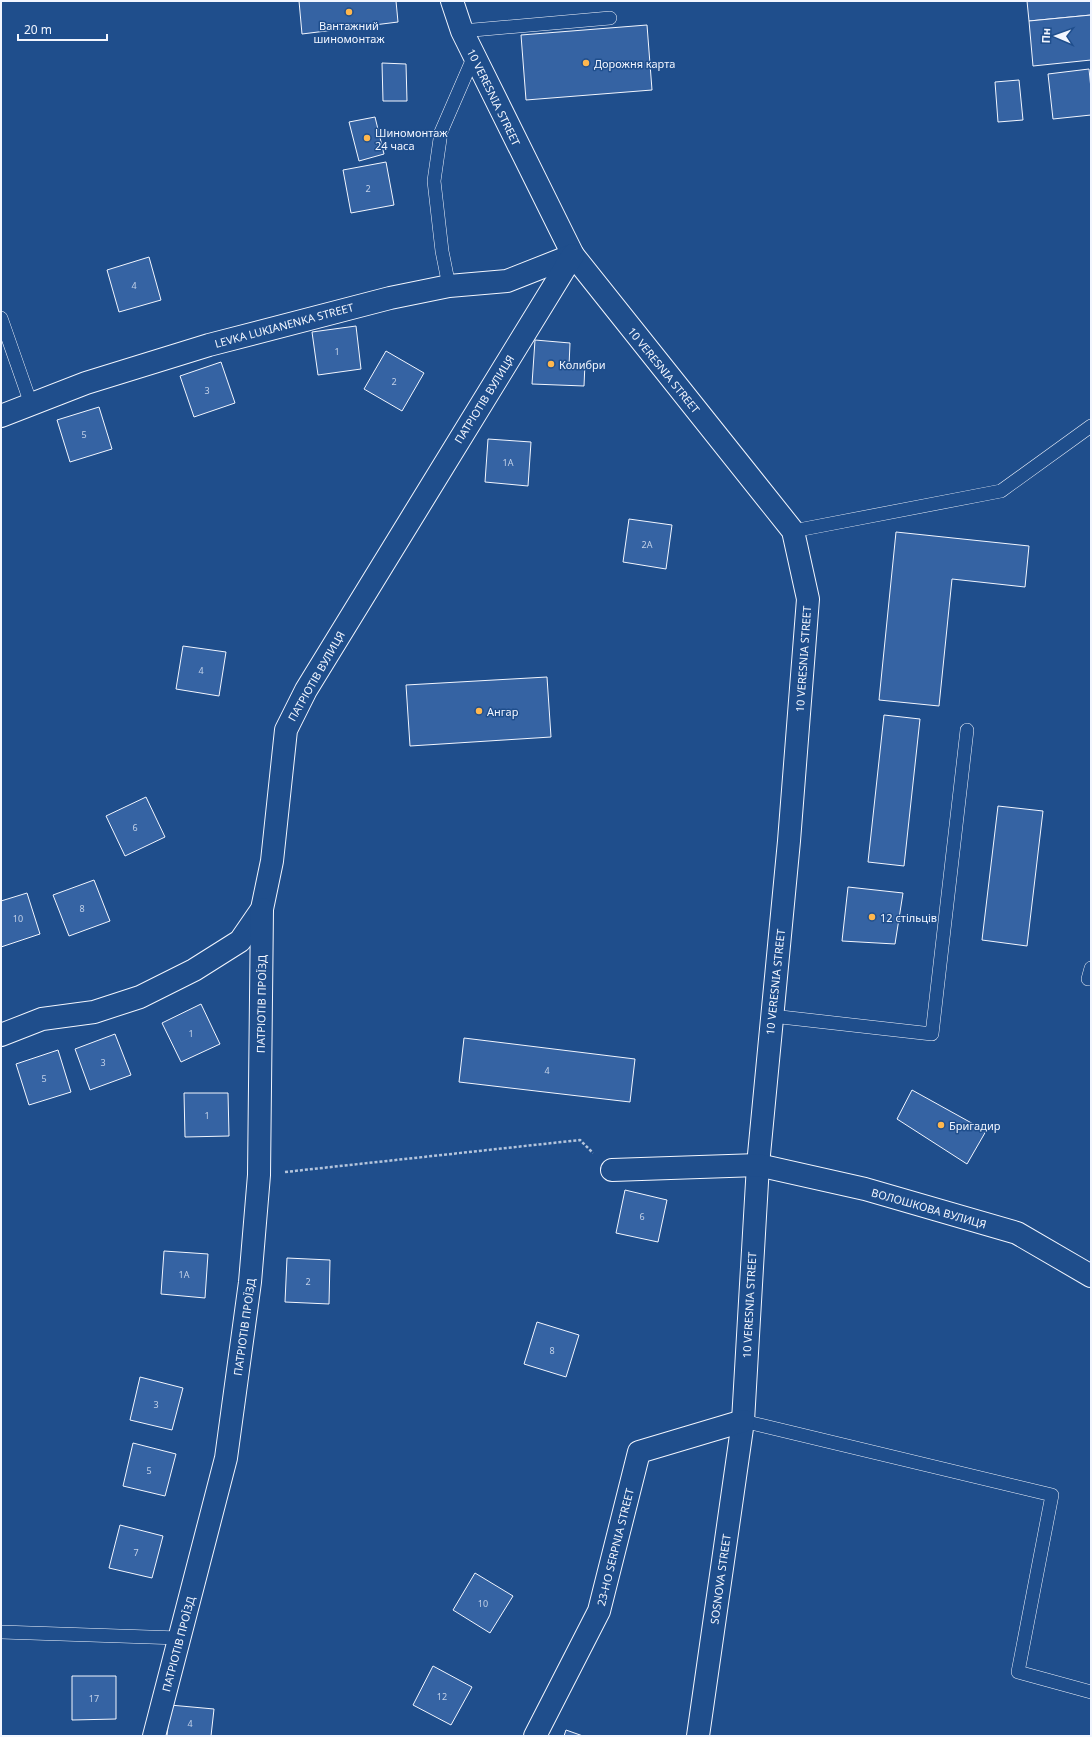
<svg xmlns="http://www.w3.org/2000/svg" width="1092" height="1737" font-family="'Noto Sans',sans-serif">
<rect width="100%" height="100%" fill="#1f4e8c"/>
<!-- building -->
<g fill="#3563a3" stroke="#f2f6ff">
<path d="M299 1H396L398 22 302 34Z"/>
<path d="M1027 1H1091V15L1029 21Z"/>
<path d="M1091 15V60L1033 66 1029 21Z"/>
<path d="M647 25 652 90 526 100 521 35Z"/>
<path d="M382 63 406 64 407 101H383Z"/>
<path d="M1089 69 1091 89V115L1053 119 1048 74Z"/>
<path d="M1019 80 1023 120 998 122 995 82Z"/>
<path d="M375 117 384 154 359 161 349 122Z"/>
<path d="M386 162 394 205 351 213 343 170Z"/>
<path d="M149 257 161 300 119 312 107 270Z"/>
<path d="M356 326 361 369 318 375 312 332Z"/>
<path d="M535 340 570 343 569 366 585 363 584 386 532 384Z"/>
<path d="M386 351 424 373 402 411 364 389Z"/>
<path d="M221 362 235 403 194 417 180 376Z"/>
<path d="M99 407 112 449 70 462 57 420Z"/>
<path d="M488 439 531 442 528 486 485 482Z"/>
<path d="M629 519 672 525 666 569 623 562Z"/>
<path d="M896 532 1029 546 1025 587 952 579 939 706 879 700Z"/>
<path d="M183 646 226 652 219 696 176 689Z"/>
<path d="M547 677 551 737 410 746 406 685Z"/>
<path d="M884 715 920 719 904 866 868 862Z"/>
<path d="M146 797 165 837 125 856 106 816Z"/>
<path d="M998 806 1043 811 1027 946 982 940Z"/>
<path d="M94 880 110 921 69 936 53 895Z"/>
<path d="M848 887 903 893 895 944 842 941Z"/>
<path d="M27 893 40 934 1 947V901Z"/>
<path d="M201 1004 220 1044 181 1062 162 1023Z"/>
<path d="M115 1034 131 1075 90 1090 75 1049Z"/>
<path d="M464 1038 635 1059 630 1102 459 1082Z"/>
<path d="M58 1050 71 1092 29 1105 16 1064Z"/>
<path d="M912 1090 986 1131 967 1164 897 1119Z"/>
<path d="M184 1093H228L229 1136 185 1137Z"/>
<path d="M625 1190 667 1200 658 1242 616 1233Z"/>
<path d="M164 1251 208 1254 205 1298 161 1294Z"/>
<path d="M287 1258 330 1260 329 1304 285 1302Z"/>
<path d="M537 1322 579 1335 566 1377 524 1364Z"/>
<path d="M140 1377 183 1388 172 1430 130 1420Z"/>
<path d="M133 1443 176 1454 165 1496 123 1486Z"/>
<path d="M120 1525 163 1536 152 1578 109 1568Z"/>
<path d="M475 1573 513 1596 490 1633 453 1610Z"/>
<path d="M433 1666 472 1687 451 1725 413 1705Z"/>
<path d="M72 1676H116V1719L72 1720Z"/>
<path d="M170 1705 214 1709 211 1736H167Z"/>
<path d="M566 1730 583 1736H564Z"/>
</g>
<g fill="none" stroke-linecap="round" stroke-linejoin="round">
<!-- service casing -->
<g stroke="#f2f6ff" stroke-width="14">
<g id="service">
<path d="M462 31 610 18"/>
<path d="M449 286 442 251 434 181 441 132 474 56"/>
<path d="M1 318 31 404"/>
<path d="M793 531 1001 491 1091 426"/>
<path d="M1088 979 1091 968"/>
<path d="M772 1016 932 1034 967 730"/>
<path d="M743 1421 1052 1495 1018 1672 1091 1692"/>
<path d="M1 1632 179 1638"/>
</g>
</g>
<!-- minor casing -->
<g stroke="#f2f6ff" stroke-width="24">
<g id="minor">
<path d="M452 1 462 31 573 255 793 531 808 599 789 841 758 1165 743 1421 698 1736"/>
<path d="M1 416 86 383 209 345 390 298 449 286 507 281 573 255"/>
<path d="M1 1035 42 1019 94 1012 140 997 194 970 240 941 262 909 272 861 286 730 306 690 573 255"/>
<path d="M612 1170 758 1165 865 1189 1017 1233 1091 1276"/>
<path d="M154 1736 226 1458 250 1282 259 1175 262 909"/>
<path d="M535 1736 599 1611 639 1452 743 1421"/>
</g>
</g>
<!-- path -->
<path stroke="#b3c4dc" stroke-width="2.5" stroke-dasharray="3 2" stroke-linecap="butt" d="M285 1172 580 1140 593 1153"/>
<!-- service -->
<use href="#service" stroke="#1f4e8c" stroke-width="13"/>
<!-- minor -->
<use href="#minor" stroke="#1f4e8c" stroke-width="22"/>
</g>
<!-- markers -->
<g fill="#ffb74d" stroke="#1f4e8c" stroke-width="1.5">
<circle cx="349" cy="12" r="4"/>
<circle cx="586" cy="63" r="4"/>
<circle cx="367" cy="138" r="4"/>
<circle cx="551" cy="364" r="4"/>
<circle cx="479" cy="711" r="4"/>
<circle cx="872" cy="917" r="4"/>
<circle cx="941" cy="1125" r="4"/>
</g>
<g text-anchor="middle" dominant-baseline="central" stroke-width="3" stroke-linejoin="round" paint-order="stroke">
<!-- number labels -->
<g font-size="9" fill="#c3d1e8">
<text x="368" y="188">2</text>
<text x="134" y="285">4</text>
<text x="337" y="351">1</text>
<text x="394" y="381">2</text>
<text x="207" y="390">3</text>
<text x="84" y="434">5</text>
<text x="508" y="462">1А</text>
<text x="647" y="544">2А</text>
<text x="201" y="670">4</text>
<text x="135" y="827">6</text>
<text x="82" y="908">8</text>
<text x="18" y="918">10</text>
<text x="191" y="1033">1</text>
<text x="103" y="1062">3</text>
<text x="547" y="1070">4</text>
<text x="44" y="1078">5</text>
<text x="207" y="1115">1</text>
<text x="642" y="1216">6</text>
<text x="184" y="1274">1А</text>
<text x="308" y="1281">2</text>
<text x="552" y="1350">8</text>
<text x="156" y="1404">3</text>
<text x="149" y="1470">5</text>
<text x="136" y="1552">7</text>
<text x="483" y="1603">10</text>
<text x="442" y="1696">12</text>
<text x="94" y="1698">17</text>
<text x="190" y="1723">4</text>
</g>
<!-- poi labels -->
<g font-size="11" fill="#f2f6ff" stroke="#1f4e8c" text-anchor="start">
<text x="349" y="25" text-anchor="middle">Вантажний<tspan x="349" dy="13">шиномонтаж</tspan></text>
<text x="594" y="63">Дорожня карта</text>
<text x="375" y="132">Шиномонтаж<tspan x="375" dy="13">24 часа</tspan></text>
<text x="559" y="364">Колибри</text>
<text x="487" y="711">Ангар</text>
<text x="880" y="917">12 стільців</text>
<text x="949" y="1125">Бригадир</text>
</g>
<!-- street labels -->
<g font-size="11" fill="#f2f6ff" stroke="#1f4e8c">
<text transform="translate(494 97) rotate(64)">10 VERESNIA STREET</text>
<text transform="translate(284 325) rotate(-15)">LEVKA LUKIANENKA STREET</text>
<text transform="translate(664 370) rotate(51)">10 VERESNIA STREET</text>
<text transform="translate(484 399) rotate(-58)">ПАТРІОТІВ ВУЛИЦЯ</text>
<text transform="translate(803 659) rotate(-86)">10 VERESNIA STREET</text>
<text transform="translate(316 676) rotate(-60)">ПАТРІОТІВ ВУЛИЦЯ</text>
<text transform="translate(775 982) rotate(-84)">10 VERESNIA STREET</text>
<text transform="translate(261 1004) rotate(-89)">ПАТРІОТІВ ПРОЇЗД</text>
<text transform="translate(929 1208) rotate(16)">ВОЛОШКОВА ВУЛИЦЯ</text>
<text transform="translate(749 1305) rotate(-87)">10 VERESNIA STREET</text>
<text transform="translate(244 1327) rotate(-82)">ПАТРІОТІВ ПРОЇЗД</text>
<text transform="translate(615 1547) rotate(-76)">23-HO SERPNIA STREET</text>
<text transform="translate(720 1579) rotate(-82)">SOSNOVA STREET</text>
<text transform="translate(178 1644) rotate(-75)">ПАТРІОТІВ ПРОЇЗД</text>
</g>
</g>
<!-- border -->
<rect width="1092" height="1737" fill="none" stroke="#f2f6ff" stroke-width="4"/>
<!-- north arrow -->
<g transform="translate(1056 36) rotate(272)" stroke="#1f4e8c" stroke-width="3" paint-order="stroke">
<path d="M0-3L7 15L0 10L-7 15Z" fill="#f2f6ff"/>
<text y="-6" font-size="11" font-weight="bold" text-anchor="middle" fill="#f2f6ff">Пн</text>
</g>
<!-- scale -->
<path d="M18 34v6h89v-6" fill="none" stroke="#f2f6ff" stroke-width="2"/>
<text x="24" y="34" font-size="12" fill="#f2f6ff" stroke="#1f4e8c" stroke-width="3" paint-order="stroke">20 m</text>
</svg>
